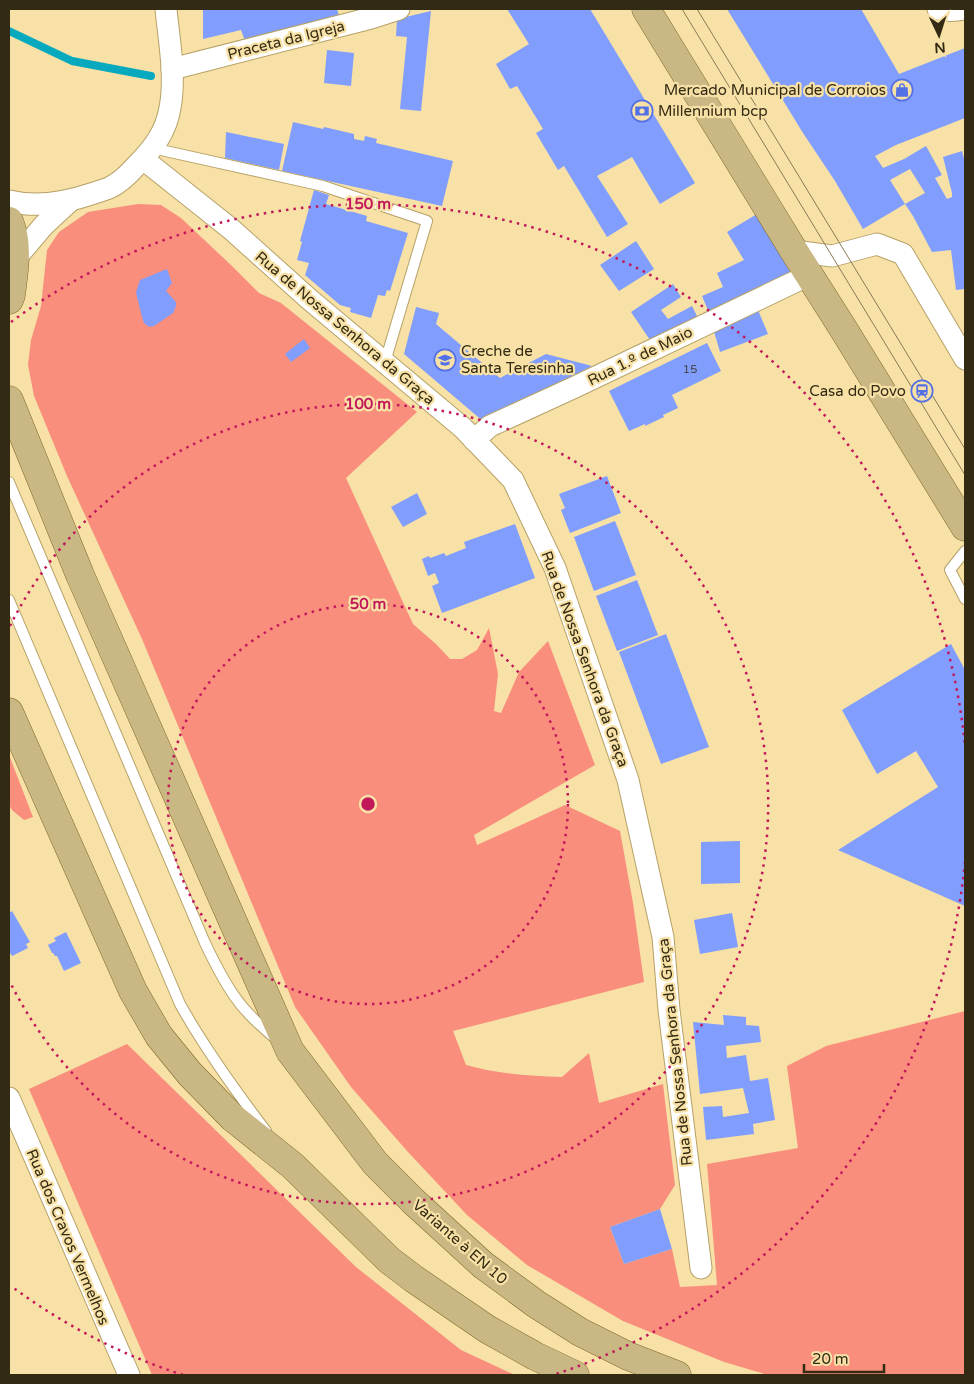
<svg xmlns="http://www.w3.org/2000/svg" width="974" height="1384" font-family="'Varela Round',sans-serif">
<rect width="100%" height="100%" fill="#f7e1a6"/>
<!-- green -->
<g fill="#f98e7d">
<path d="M138 204 161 205 181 218 232 266 259 293 281 303 417 412 346 478 413 624 436 644 450 659H462L477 650 489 628 498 674 494 711 501 713 519 672 548 641 595 765 474 835 477 845 565 805 620 831 633 903 644 982 453 1031 466 1065C498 1074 529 1076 562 1077L589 1053 599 1103 663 1084 675 1185 660 1209 610 1227 624 1264 672 1249 680 1287 717 1285 707 1164 798 1148 787 1066 826 1046 965 1011V1375H768L724 1362 623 1321 527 1265 467 1215 408 1152 351 1087 295 1007 142 639 67 476 34 396 28 365 31 340 41 306 47 250 59 232 88 212Z"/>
<path d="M9 755 33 817 24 820 12 810 9 805Z"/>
<path d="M127 1044 356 1267 461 1350 515 1375H152L29 1089Z"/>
</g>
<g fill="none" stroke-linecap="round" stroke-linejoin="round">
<!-- stream -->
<path stroke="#07a9be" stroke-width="8" d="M9 31 72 61 151 76"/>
</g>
<!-- building -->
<g fill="#819efe">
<path d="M203 9H337L339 16 245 41 241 30 203 39Z"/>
<path d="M507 9H590L695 183 660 204 632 157 597 176 628 224 607 237 564 166 558 170 536 133 543 129 517 86 510 89 496 64 529 44Z"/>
<path d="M727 9H861L899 74 965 48V118L896 145 875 156 883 168 904 159 926 146 942 175 935 178 947 199 952 197V193L943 157 962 151 965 162V289L956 290 951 250 932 252 913 216 905 204 925 193 910 169 890 180 905 204 863 229 835 181 803 133Z"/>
<path d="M431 11 421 111 400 109 407 37 396 36 397 19Z"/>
<path d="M327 50 354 53 351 86 324 83Z"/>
<path d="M293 122 323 129 324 127 354 134V139L364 141 365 136 377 139 376 143 453 161 442 206 282 171Z"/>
<path d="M226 132 284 144 279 170 225 158Z"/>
<path d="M314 190 329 195 326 204 367 216 366 221 408 233 390 291 387 290 385 296 378 295 371 318 350 312 351 308 340 305 305 275 309 263 297 260 302 242 300 241Z"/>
<path d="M757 214 793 277 710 315 702 296 723 287 717 273 744 260 727 232Z"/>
<path d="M636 241 654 269 619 291 600 265Z"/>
<path d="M167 269 172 283 166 291 176 302V306L173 313 154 326 149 327 144 323 142 317 136 293 137 289 140 280Z"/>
<path d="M673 284 681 297 661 310 668 319 692 306 699 320 652 343 631 312Z"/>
<path d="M416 307 439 313 436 324 500 378 546 354 592 366 484 422 404 354Z"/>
<path d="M758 310 768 334 720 352 713 328Z"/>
<path d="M304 339 310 348 291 362 285 354Z"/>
<path d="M707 343 721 371 672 395 678 408 663 415 664 417 645 426V424L629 431 609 391Z"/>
<path d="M607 476 621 513 570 533 561 510 565 508 559 494Z"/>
<path d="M417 493 427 514 403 527 391 507Z"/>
<path d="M615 521 636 575 594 591 574 537Z"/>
<path d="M515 524 535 578 442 613 432 586 439 583 435 573 428 576 422 559 429 556 430 558 444 553 446 556 466 548 464 542Z"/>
<path d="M637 580 658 635 617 651 596 596Z"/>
<path d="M666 634 709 747 661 764 619 652Z"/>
<path d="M951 644 965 670V906L838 850 938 787 916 751 877 774 842 710Z"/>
<path d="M740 841V883L701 884V842Z"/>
<path d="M12 911 30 942 26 944 28 948 12 956 10 953 9 954V913Z"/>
<path d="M732 913 738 947 700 954 694 920Z"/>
<path d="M66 932 81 963 64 971 57 956H55L53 953H52L48 945 56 941 54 938Z"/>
<path d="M723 1015 746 1017V1025L759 1026 761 1042 726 1046 727 1058 746 1055 750 1081 768 1078 775 1120 753 1124 754 1134 706 1140 703 1107 722 1106 723 1117 749 1113 743 1088 700 1094 693 1022 724 1025Z"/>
<path d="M660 1209 672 1249 624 1264 610 1227Z"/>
</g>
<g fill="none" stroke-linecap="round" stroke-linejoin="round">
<!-- lane casing -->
<g stroke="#b6a168" stroke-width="12">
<g id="lane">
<path d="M152 148 323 186 427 221 385 362"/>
<path d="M9 482 205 943C214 962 223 980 235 997 246 1013 261 1026 276 1039"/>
<path d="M965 551 950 570 965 599"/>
<path d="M9 600 180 1004C205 1049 234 1089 266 1131"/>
</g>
</g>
<!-- street casing -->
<g stroke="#b6a168" stroke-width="23">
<g id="street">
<path d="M938 9C947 11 955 11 964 9"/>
<path d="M172 69 371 18 399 9"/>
<path d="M143 159 231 229 309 299 463 428 513 480 555 568 628 780 663 937 669 1010 701 1268"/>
<path d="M9 201C37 208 64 203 91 194 97 192 104 190 109 188 120 183 128 175 136 166 153 149 166 132 170 108 176 76 169 41 166 9"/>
<path d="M794 251 832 256 877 244 903 254 965 359"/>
<path d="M16 258 44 225 70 201"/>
<path d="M474 440 490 426 575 387 809 275"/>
<path d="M9 1098 129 1375"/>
</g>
</g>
<!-- primary casing -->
<g stroke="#7e6827" stroke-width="29">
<g id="primary">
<path d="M646 9 794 251 844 330 965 527"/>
<path d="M9 221C19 245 14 271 11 295L9 300"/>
<path d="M9 400 80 575 290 1051 375 1163 413 1201 483 1265 536 1304 580 1332 628 1356 677 1375"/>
<path d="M9 712 133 991 159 1036 190 1074 233 1118 293 1166 389 1260 414 1279 487 1329 535 1356 575 1375"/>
</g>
</g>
<!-- lane -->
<use href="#lane" stroke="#fff" stroke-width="10"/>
<!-- street -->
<use href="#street" stroke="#fff" stroke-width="21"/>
<!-- primary -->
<use href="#primary" stroke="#cab884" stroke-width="28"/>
<!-- tram -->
<g stroke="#897a54" stroke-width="1">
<path d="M682 9 965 475"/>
<path d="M697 9 965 449"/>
</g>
</g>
<!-- distance rings -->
<g fill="none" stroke="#c2185b" stroke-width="2.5" stroke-dasharray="2.5 5">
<circle cx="368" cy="804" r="200"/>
<path d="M10 626A400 400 0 1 1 10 982"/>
<path d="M965 862A600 600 0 0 1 553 1375M183 1375A600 600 0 0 1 11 1286M11 322A600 600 0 0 1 965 746"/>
</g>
<!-- icons -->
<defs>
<g id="shop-ring" transform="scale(1.125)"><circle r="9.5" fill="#f7e1a6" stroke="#5470e6" stroke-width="1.5"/><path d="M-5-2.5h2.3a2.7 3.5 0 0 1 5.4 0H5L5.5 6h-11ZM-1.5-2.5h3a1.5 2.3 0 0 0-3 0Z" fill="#5470e6"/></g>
<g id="bank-ring" transform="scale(1.125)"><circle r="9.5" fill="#f7e1a6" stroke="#5470e6" stroke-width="1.5"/><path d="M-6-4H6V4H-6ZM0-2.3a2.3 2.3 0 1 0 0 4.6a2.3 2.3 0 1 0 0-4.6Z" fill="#5470e6"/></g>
<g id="school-ring" transform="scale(1.125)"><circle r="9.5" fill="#f7e1a6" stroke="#5470e6" stroke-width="1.5"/><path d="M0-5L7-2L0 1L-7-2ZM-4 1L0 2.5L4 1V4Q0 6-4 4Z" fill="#5470e6"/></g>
<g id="station-ring" transform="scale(1.125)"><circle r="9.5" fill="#f7e1a6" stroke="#5470e6" stroke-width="1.5"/><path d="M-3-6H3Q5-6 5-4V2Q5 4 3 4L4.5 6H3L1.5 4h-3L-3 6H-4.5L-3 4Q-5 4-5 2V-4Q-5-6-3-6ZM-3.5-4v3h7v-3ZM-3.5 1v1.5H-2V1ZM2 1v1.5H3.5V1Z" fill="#5470e6"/></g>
</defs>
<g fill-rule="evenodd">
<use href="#shop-ring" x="902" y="90"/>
<use href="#bank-ring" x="642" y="111"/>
<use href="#school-ring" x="445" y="360"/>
<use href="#station-ring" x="922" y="391"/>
</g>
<g text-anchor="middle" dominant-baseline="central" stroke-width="4.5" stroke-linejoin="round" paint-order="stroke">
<!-- number labels -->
<g font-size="12" fill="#46474e">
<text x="690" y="369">15</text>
</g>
<!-- street labels -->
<g font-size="15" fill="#332a13" stroke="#f7e1a6">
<text transform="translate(286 40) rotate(-14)">Praceta da Igreja</text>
<text transform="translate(345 328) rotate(40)">Rua de Nossa Senhora da Graça</text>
<text transform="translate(640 356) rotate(-26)">Rua 1.º de Maio</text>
<text transform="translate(585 659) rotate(70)">Rua de Nossa Senhora da Graça</text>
<text transform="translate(675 1052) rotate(-96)">Rua de Nossa Senhora da Graça</text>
<text transform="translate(68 1237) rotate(67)">Rua dos Cravos Vermelhos</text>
<text transform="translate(460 1242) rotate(41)">Variante à EN 10</text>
</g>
<!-- poi labels -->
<g font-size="15" fill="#332a13" stroke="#f7e1a6" text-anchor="end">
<text x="886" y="90">Mercado Municipal de Corroios</text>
<text x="658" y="111" text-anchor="start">Millennium bcp</text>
<text x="461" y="351" text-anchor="start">Creche de<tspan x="461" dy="17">Santa Teresinha</tspan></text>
<text x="906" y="391">Casa do Povo</text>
</g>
</g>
<circle cx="368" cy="804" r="8" fill="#c2185b" stroke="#f7e1a6" stroke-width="2.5"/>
<g font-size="15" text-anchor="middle" font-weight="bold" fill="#c2185b" stroke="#f7e1a6" stroke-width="4.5" stroke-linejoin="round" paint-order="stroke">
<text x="368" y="209">150 m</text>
<text x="368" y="409">100 m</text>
<text x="368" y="609">50 m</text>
</g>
<!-- border -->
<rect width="974" height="1384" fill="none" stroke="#332a13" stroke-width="20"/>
<!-- north arrow -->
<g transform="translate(939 35) rotate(176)" stroke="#f7e1a6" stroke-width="4" paint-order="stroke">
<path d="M0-4L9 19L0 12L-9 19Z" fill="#332a13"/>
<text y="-8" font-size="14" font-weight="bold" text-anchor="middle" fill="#332a13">N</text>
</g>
<!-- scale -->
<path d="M804 1364v8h80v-8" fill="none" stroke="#332a13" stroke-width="2.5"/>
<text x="812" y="1364" font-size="15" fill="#332a13" stroke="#f7e1a6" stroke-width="4" paint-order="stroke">20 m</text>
</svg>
